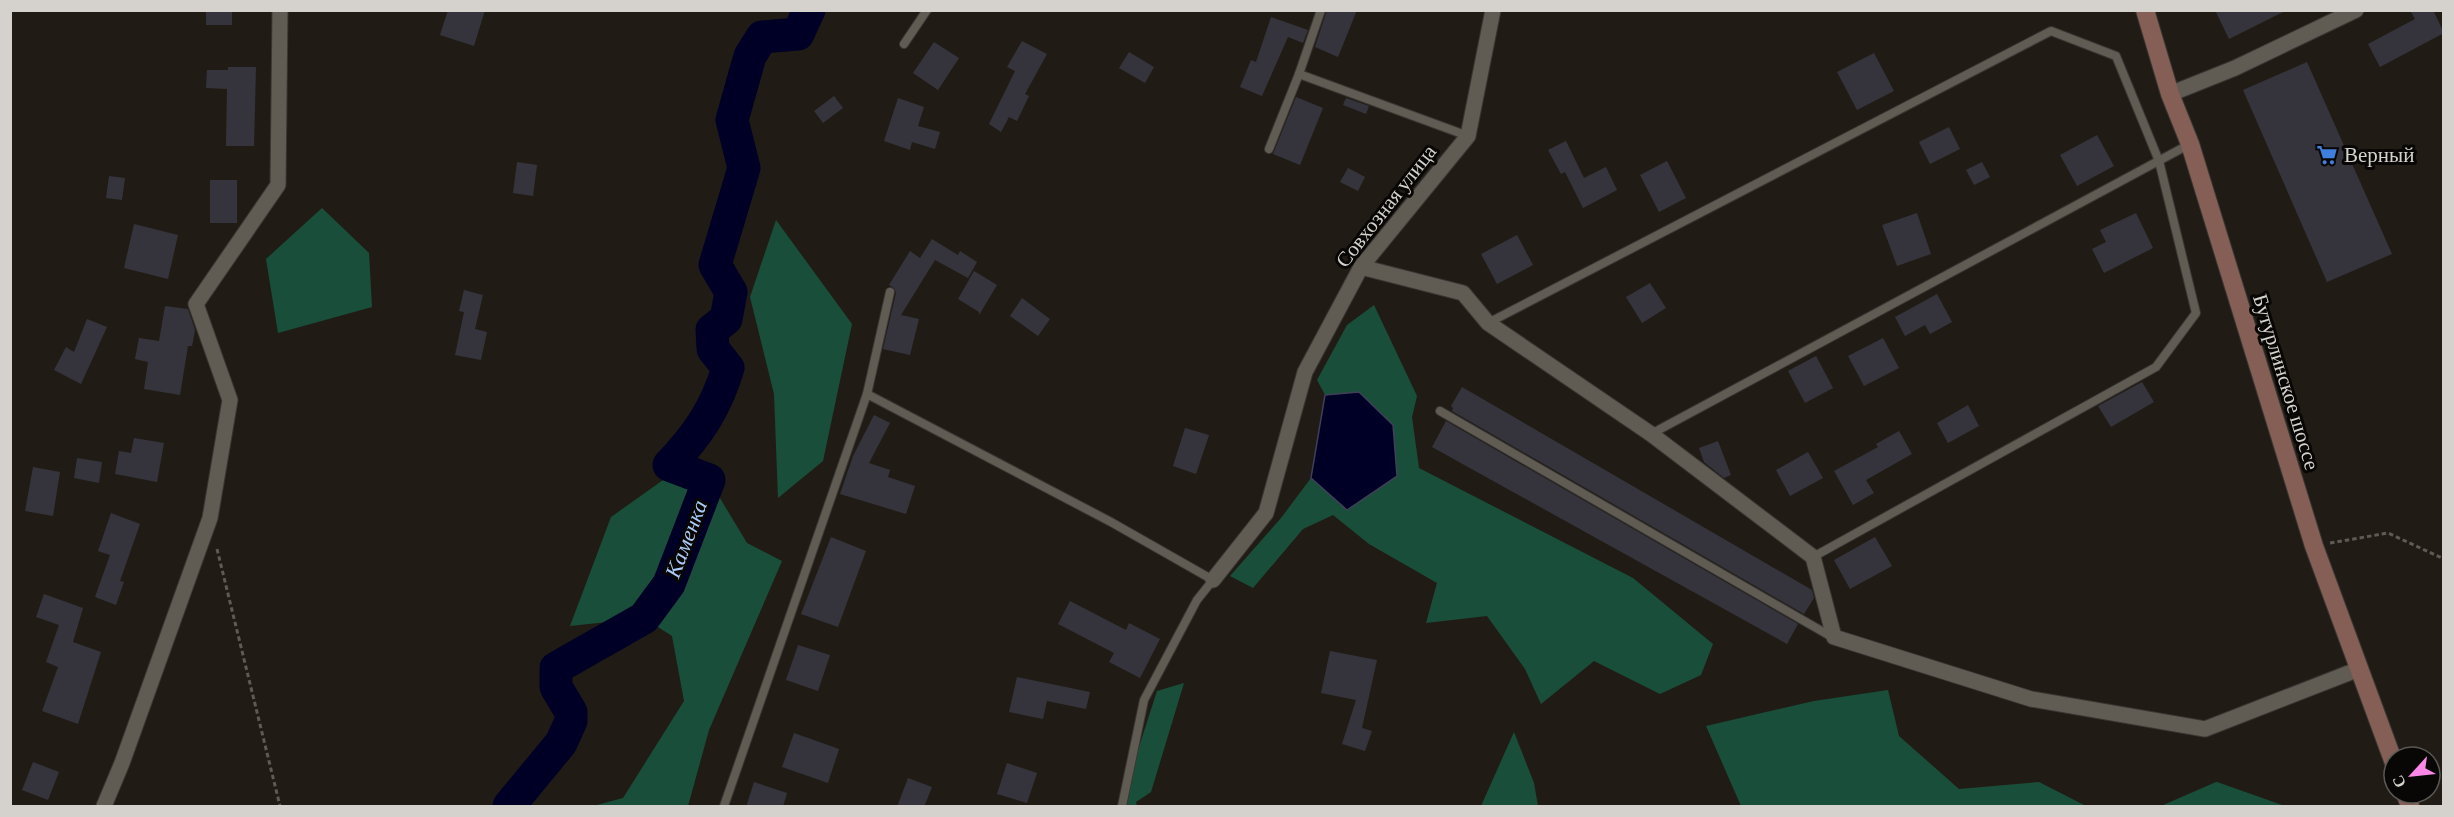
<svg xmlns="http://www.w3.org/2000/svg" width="2454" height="817" font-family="'Crimson Pro',serif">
<rect width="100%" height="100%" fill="#201c15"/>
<!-- green -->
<g fill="#194f3a">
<path d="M322 208 369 253 372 307 278 333 266 259Z"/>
<path d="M776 220 852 324 823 461 778 498 774 394 750 297Z"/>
<path d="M1374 305 1417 396 1412 417 1419 468 1633 578 1713 644 1701 675 1660 694 1594 661 1541 704 1525 669 1487 616 1426 623 1437 583 1369 544 1333 515 1303 529 1253 588 1230 576 1281 518 1311 478 1347 510 1359 392 1325 395 1317 380 1347 325Z"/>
<path d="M673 473 709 480 747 543 782 561 709 730 688 806H593L623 798 684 701 672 636 644 618 570 626 611 517Z"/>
<path d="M1184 683 1151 792 1136 802 1137 806H1120L1157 691Z"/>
<path d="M1888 690 1899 736 1959 789 2039 782 2086 806H1741L1706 726 1814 701Z"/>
<path d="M1514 732 1534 783 1538 806H1481Z"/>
<path d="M2216 782H2217L2285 806H2161Z"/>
</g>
<!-- water -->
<path fill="#000026" stroke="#403f58" stroke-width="1.5" d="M1359 392 1393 425 1397 476 1347 510 1311 478 1325 395Z"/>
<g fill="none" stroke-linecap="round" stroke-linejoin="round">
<!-- river -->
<path stroke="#000026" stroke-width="33" d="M509 806 561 743 571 721V712L556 687V668L644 618 669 584 709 480 669 465C698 435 716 408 728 368L713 349 712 330 726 319 731 292 715 265 744 168 732 120 750 56 762 37 798 34 809 10"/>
</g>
<!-- building -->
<g fill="#35343c">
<rect x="206" y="10" width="26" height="15"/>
<path d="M448 10H485L474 46 440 35Z"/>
<path d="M1327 10H1357L1338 57 1315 47Z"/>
<path d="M2215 10H2287L2229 39Z"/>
<path d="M2410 10H2433L2444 33 2380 67 2368 44 2415 19Z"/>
<path d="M1271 17 1308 30 1303 43 1288 37 1262 96 1240 87 1251 60 1256 62Z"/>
<path d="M1022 41 1047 54 1025 94 1029 96 1017 121 1009 117 1001 132 989 124 1015 71 1007 67Z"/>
<path d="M934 42 959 58 938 90 913 73Z"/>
<path d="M1129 52 1154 67 1145 83 1119 68Z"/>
<path d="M1874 53 1894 91 1857 110 1837 72Z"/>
<path d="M2307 62 2392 254 2327 282 2243 90Z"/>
<path d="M228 67H256L254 146H226L227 89 206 88 207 70H228Z"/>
<path d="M834 96 843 108 823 123 814 111Z"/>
<path d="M1296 97 1323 108 1300 165 1273 154Z"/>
<path d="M898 98 924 107 918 126 940 132 935 149 912 142 910 150 884 141Z"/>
<path d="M1346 98 1369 106 1366 114 1343 105Z"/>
<path d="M1949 127 1960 149 1930 164 1919 142Z"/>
<path d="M2097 135 2114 166 2077 186 2060 155Z"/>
<path d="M1566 141 1584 178 1606 167 1617 190 1583 208 1565 172 1561 174 1548 150Z"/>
<path d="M1667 161 1686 198 1659 212 1640 175Z"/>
<path d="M517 162 537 165 533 196 513 193Z"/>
<path d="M1982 162 1990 177 1974 185 1966 170Z"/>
<path d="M1348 168 1365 177 1358 191 1340 182Z"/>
<path d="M109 176 125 178 122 200 106 198Z"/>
<rect x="210" y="180" width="27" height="43"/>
<path d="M1917 213 1931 254 1897 266 1882 225Z"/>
<path d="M2136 213 2153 248 2104 273 2092 249 2106 242 2100 230Z"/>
<path d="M134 224 178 235 168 279 124 268Z"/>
<path d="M1517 235 1533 265 1497 284 1481 254Z"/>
<path d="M932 239 958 255 960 251 977 262 968 278 935 260 901 315 919 319 910 355 883 349 896 293 894 288 889 285 910 251 920 258Z"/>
<path d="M974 271 997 285 979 315V312L958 299Z"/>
<path d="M1650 283 1666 308 1642 323 1626 297Z"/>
<path d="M464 290 483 295 475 329 487 332 481 360 455 355 464 312 459 311Z"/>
<path d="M1937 294 1952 322 1930 334 1925 325 1905 336 1895 317Z"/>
<path d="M1022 298 1050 319 1038 336 1010 316Z"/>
<path d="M165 306 188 309 195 330 192 346H188L180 395 144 389 148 362 135 359 139 338 159 341Z"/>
<path d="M87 319 107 327 81 384 54 370 66 347 74 352Z"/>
<path d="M1883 338 1899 368 1864 386 1848 356Z"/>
<path d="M1816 356 1833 388 1805 403 1788 371Z"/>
<path d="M2142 382 2154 402 2111 427 2098 406Z"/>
<path d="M1462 387 1812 590 1814 598 1804 614 1452 411 1453 408 1451 406Z"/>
<path d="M1968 405 1979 426 1948 443 1937 423Z"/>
<path d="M874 415 890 423 869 463 890 470 888 477 915 486 906 514 840 494 853 456Z"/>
<path d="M1446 421 1798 624 1787 644 1432 447Z"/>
<path d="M1185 428 1209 435 1196 474 1173 466Z"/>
<path d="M1899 431 1912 454 1866 480 1874 493 1853 505 1834 471 1878 447 1876 444Z"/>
<path d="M134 438 164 443 157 482 115 474 119 451 131 453Z"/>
<path d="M1718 441 1731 475 1724 478 1704 462 1699 448Z"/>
<path d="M1808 452 1823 478 1790 496 1776 470Z"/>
<path d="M77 458 102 462 99 483 74 478Z"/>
<path d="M33 467 60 472 53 516 25 511Z"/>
<path d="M111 513 140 524 120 581 124 582 116 605 95 597 110 555 98 551Z"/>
<path d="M831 537 866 551 838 627 801 614Z"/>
<path d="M1875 537 1892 566 1850 589 1834 560Z"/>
<path d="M44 594 83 608 73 642 101 652 78 724 42 711 58 667 46 662 59 625 36 617Z"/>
<path d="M1070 601 1126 630 1129 623 1160 639 1140 678 1109 662 1114 653 1058 624Z"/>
<path d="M798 645 830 655 818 691 786 680Z"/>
<path d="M1330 651 1377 660 1362 728 1372 731 1365 751 1342 744 1356 700 1321 693Z"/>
<path d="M1017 677 1090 692 1086 709 1047 701 1043 719 1009 712Z"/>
<path d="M794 733 839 749 828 783 782 767Z"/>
<path d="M33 762 59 772 48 800 22 790Z"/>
<path d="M1007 763 1037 773 1027 803 997 794Z"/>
<path d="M908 778 932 787 924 807H897Z"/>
<path d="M754 782 787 793 783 807H746Z"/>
</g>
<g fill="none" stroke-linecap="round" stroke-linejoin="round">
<!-- lane casing -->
<g stroke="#3a3734" stroke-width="10">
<g id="lane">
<path d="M904 44 927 10"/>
<path d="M1299 74 1468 136"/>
<path d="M1269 149 1299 74 1321 10"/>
<path d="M1488 323 2051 31 2116 56 2159 161 2196 313 2156 367 1813 557"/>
<path d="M867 394 890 292"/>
<path d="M1440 411 1832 637"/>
<path d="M1651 434 2190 144"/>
<path d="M724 806 867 394 1111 522 1213 580 1197 600 1144 700 1122 806"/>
</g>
</g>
<!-- street casing -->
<g stroke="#3a3734" stroke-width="17">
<g id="street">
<path d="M2170 94 2235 68 2356 10"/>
<path d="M1361 267 1463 293 1488 323 1651 434 1813 557 1834 637 2031 699 2205 729 2359 669"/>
<path d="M1213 580 1266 513 1305 372 1361 267 1468 136 1493 10"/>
<path d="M104 806 122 763 210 518 230 400 196 304 278 185 280 10"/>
</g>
</g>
<!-- secondary casing -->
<g stroke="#3a3734" stroke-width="20">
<g id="secondary">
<path d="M2145 10 2170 94 2190 144 2314 546 2394 763"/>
<path d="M2405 793 2410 806"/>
</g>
</g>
<!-- path -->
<g stroke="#5e5a54" stroke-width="3" stroke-dasharray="4.5 3" stroke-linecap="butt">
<path d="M2330 543 2388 533 2444 559"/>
<path d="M217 549 280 806"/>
</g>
<!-- lane -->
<use href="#lane" stroke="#605c54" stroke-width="8"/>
<!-- street -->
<use href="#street" stroke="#605c54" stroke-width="15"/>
<!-- secondary -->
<use href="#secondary" stroke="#855f55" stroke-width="18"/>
</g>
<!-- icons -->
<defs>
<g id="supermarket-bare" transform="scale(1.62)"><path d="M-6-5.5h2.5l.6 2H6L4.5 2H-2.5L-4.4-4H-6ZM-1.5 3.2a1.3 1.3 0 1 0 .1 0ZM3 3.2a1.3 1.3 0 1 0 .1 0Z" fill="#3f7fe0" stroke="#080705" stroke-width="2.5" paint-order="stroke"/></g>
</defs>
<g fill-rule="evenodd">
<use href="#supermarket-bare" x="2327" y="155"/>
</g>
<g text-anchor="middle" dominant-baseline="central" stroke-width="6" stroke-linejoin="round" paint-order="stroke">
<!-- poi labels -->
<g font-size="21" fill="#d5d2ce" stroke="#080705" text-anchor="start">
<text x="2344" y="155">Верный</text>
</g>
<!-- street labels -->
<g font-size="21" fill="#d5d2ce" stroke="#080705">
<text transform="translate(1386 206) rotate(-52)">Совхозная улица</text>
<text transform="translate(2286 382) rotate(73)">Бутурлинское шоссе</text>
</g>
<!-- water labels -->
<g font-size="22" font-style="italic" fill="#aacbf7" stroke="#080705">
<text transform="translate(686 539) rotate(-69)">Каменка</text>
</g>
</g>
<!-- border -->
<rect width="2454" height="817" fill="none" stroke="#d5d2ce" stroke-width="24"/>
<!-- north arrow -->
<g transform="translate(2412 775) rotate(243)"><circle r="28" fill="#080705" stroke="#5a5855" stroke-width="1.5"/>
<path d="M0-4.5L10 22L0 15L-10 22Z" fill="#fb87e6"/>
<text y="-9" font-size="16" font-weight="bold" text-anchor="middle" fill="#d5d2ce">С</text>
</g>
</svg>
